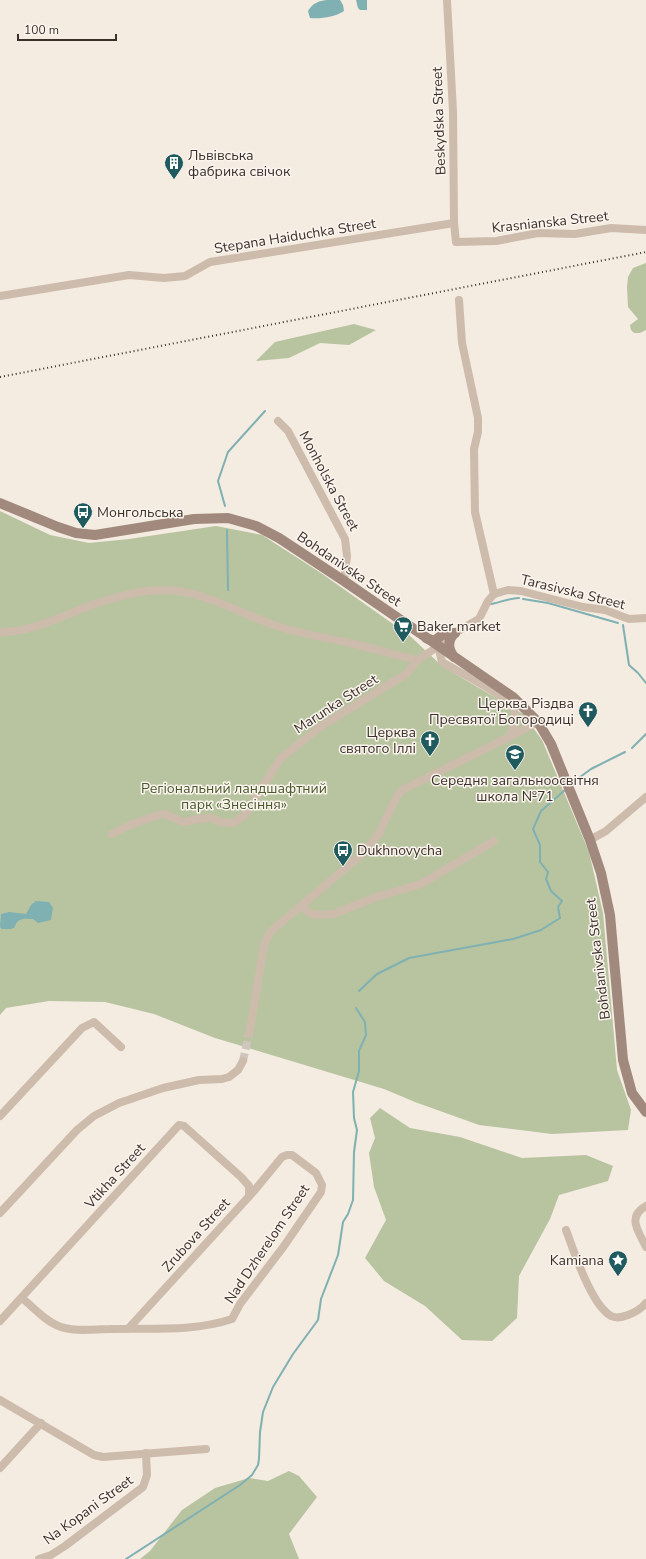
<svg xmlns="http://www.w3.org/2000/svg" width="646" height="1559" font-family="'Nunito Sans',sans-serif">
<rect width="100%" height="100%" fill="#f4ebe1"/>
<!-- green -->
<g fill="#b8c4a0">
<path d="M646 263V330L640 333H634L631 330 630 325 638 319 628 307 627 287 628 277 633 268Z"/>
<path d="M354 324 376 330 349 345 320 343 289 358 256 361 275 342Z"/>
<path d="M0 511 50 535 89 543 129 539 216 526 262 535 321 573 410 636 442 666 523 714 542 740 589 852 603 913 617 1070 631 1110 628 1130 552 1134 479 1125 415 1102 384 1089 215 1038 154 1014 105 1002 49 1001 6 1008 0 1015Z"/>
<path d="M380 1108 410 1128 460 1137 522 1158 586 1155 613 1166 608 1181 559 1195 550 1219 519 1276 517 1318 492 1341 462 1340 425 1306 384 1281 365 1258 386 1220 374 1187 369 1153 375 1138 370 1118Z"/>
<path d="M289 1471 299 1476 317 1497 289 1534 299 1559H140L150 1551 182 1510 215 1488 249 1478 268 1481Z"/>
</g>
<!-- water -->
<g fill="#7fb0b2">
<path d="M327 0H340L343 5 344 11C335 17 321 19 310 18L308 11C313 3 318 1 327 0Z"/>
<path d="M356 0H367V10H360L358 8Z"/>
<path d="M36 901 49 902 53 908 51 920 38 923 33 919C29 919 24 918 20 920 11 925 21 930 2 929L0 927 1 914 9 912 26 914 31 905Z"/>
</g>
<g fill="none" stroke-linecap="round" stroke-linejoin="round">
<!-- stream -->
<g stroke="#7fb0b2" stroke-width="2">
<path d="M225 506 218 481 228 452 265 411"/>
<path d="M227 530 228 590"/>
<path d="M523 599 548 603 618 623"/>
<path d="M491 604C497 603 515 597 519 598"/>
<path d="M623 625 629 665 638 673 646 683"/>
<path d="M632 748 646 734"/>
<path d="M576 780 591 769 625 752"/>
<path d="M359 991 377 974 409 958 513 939 541 930 560 918 558 907 562 901 551 891 546 879 548 872 540 862V845L533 829 541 811 565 790"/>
<path d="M126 1559 240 1485 252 1475 258 1465 259 1459 260 1432 263 1412 273 1387 293 1354 318 1320 321 1299 338 1255 343 1222 348 1214 353 1200 354 1152 357 1130 354 1118 353 1092 359 1071V1051L366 1035 365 1022 356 1008"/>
</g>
<!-- street-tunnel -->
<path stroke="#cfc6bd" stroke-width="8" stroke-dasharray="8 4" stroke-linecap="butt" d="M243 1061 249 1034"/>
<!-- street -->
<g stroke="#cdbbac" stroke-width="8">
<path d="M447 0 453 111 454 223 456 242 496 241 538 233 575 234 611 228 646 230"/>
<path d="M0 296 129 275 164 278 185 276 210 262 454 223"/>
<path d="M459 300 462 343 478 418V432L474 449 475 512 494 594"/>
<path d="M278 421 288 431 345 539 347 556 344 581"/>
<path d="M0 632C32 632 60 617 89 606 112 598 136 591 160 590 205 589 242 616 283 628 306 635 330 638 354 644 376 649 396 656 418 660L440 645 448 637 479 619 488 601 494 594 508 590 521 591 583 607 605 610 629 619 646 618"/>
<path d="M438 646 442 662C457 671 509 696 514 710 517 720 513 729 509 737"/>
<path d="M112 834 130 825 161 814H165L183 822 199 819 212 818 220 822 233 823 245 815 280 759 320 727 406 674 418 660"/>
<path d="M590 840 606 831 646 797"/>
<path d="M301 905 309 913 316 915 334 914 376 897 421 884 494 841"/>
<path d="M249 1034 264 945 270 932 361 855 378 835 396 798 402 790 509 737 538 722"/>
<path d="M0 1116 82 1028 94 1022 121 1047"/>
<path d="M646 1206C626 1217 639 1232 646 1247"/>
<path d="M0 1213 77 1130 94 1116 119 1103 163 1088 199 1080 222 1079 229 1077 238 1070 243 1061"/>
<path d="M566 1230C574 1251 591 1305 611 1316 617 1319 623 1317 628 1315 636 1312 641 1309 646 1303"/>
<path d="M22 1298C34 1308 46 1322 61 1327 76 1332 95 1329 110 1329 151 1328 193 1332 232 1319L240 1304 284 1246 321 1192 322 1185 316 1173 292 1155H287L282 1157 254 1191 128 1329"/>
<path d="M0 1321 179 1125 184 1126 241 1177 249 1186V1195"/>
<path d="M0 1400 94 1455 103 1457 206 1449"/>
<path d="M0 1468 41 1423"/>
<path d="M39 1559 51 1555 65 1546 143 1487 147 1475 146 1453"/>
</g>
<!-- secondary -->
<g stroke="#a18a7d" stroke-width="10">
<path d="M0 503 58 527 76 533 95 535 194 519 228 518 256 526 279 538 344 581 513 697 538 722 551 744 590 840 601 873 610 915 623 1060 632 1093 646 1112"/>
<path d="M426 638 434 641 442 635 455 633"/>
<path d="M454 657C448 649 447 640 455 633"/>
</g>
<!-- rail -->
<path stroke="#3b302b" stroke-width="2" stroke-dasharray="1 3" stroke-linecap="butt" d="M0 377 646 252"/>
</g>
<!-- icons -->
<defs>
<g id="building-pin" transform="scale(1)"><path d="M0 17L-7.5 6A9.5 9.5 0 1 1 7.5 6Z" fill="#1f5a5e" stroke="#fbf5ee"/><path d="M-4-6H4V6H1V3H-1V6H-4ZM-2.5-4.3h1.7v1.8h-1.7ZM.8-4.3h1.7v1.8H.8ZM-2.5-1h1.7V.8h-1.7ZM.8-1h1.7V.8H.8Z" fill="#fff"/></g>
<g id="bus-pin" transform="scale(1)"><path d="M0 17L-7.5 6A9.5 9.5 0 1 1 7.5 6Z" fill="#1f5a5e" stroke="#fbf5ee"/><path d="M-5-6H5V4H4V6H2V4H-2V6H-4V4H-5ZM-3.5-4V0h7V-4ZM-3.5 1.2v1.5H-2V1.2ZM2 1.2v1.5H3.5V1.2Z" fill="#fff"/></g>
<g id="supermarket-pin" transform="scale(1)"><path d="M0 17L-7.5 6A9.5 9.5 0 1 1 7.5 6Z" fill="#1f5a5e" stroke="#fbf5ee"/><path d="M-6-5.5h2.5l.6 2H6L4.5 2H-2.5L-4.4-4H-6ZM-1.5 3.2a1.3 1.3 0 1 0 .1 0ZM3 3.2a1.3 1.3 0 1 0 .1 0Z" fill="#fff"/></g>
<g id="church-pin" transform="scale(1)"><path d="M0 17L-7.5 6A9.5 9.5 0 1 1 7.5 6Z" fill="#1f5a5e" stroke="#fbf5ee"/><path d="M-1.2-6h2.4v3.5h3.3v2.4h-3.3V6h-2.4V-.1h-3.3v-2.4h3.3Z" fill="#fff"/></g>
<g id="school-pin" transform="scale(1)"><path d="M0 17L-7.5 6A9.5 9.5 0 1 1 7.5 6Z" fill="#1f5a5e" stroke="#fbf5ee"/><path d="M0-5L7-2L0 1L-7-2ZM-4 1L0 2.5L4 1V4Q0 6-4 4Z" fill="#fff"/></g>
<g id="sight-pin" transform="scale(1)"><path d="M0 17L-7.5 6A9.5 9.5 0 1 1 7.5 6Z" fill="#1f5a5e" stroke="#fbf5ee"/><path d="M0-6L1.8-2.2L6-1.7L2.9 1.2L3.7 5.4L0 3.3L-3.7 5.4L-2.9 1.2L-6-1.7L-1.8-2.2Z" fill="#fff"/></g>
</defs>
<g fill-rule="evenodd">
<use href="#building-pin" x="174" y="163"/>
<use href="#bus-pin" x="83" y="512"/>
<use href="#supermarket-pin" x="403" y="626"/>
<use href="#church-pin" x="588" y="711"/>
<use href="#church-pin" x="430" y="740"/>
<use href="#school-pin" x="515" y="754"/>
<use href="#bus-pin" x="343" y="850"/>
<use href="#sight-pin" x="618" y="1260"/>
</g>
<g text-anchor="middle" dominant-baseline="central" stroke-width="3" stroke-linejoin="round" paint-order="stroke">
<!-- street labels -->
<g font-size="14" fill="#3b302b" stroke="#fbf5ee">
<text transform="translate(439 121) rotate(-92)">Beskydska Street</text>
<text transform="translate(550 222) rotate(-6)">Krasnianska Street</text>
<text transform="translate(295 236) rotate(-9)">Stepana Haiduchka Street</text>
<text transform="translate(329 481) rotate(62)">Monholska Street</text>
<text transform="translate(349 569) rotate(34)">Bohdanivska Street</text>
<text transform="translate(573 592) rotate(14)">Tarasivska Street</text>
<text transform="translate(336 704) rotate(-33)">Marunka Street</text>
<text transform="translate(598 959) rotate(-97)">Bohdanivska Street</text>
<text transform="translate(115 1176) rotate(-48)">Vtikha Street</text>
<text transform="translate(196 1235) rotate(-48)">Zrubova Street</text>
<text transform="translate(267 1244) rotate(-56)">Nad Dzherelom Street</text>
<text transform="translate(88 1510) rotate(-36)">Na Kopani Street</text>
</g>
<!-- poi labels -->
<g font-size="14" fill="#3b302b" stroke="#fbf5ee" text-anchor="start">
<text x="188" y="155">Львівська<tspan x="188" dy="16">фабрика свічок</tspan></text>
<text x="97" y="512">Монгольська</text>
<text x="417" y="626">Baker market</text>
<text x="574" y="703" text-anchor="end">Церква Різдва<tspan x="574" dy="16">Пресвятої Богородиці</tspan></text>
<text x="416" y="732" text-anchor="end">Церква<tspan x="416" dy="16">святого Іллі</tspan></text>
<text x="515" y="780" text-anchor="middle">Середня загальноосвітня<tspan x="515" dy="16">школа №71</tspan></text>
<text x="357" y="850">Dukhnovycha</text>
<text x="604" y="1260" text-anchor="end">Kamiana</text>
</g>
<!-- park labels -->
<g font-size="14" fill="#4a5a2e" stroke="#fbf5ee">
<text x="234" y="788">Регіональний ландшафтний<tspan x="234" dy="16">парк «Знесіння»</tspan></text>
</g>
</g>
<!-- scale -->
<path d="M18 34v6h98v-6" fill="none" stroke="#3b302b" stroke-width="2"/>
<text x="24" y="34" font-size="12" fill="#3b302b" stroke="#fbf5ee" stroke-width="3" paint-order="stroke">100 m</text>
</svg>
